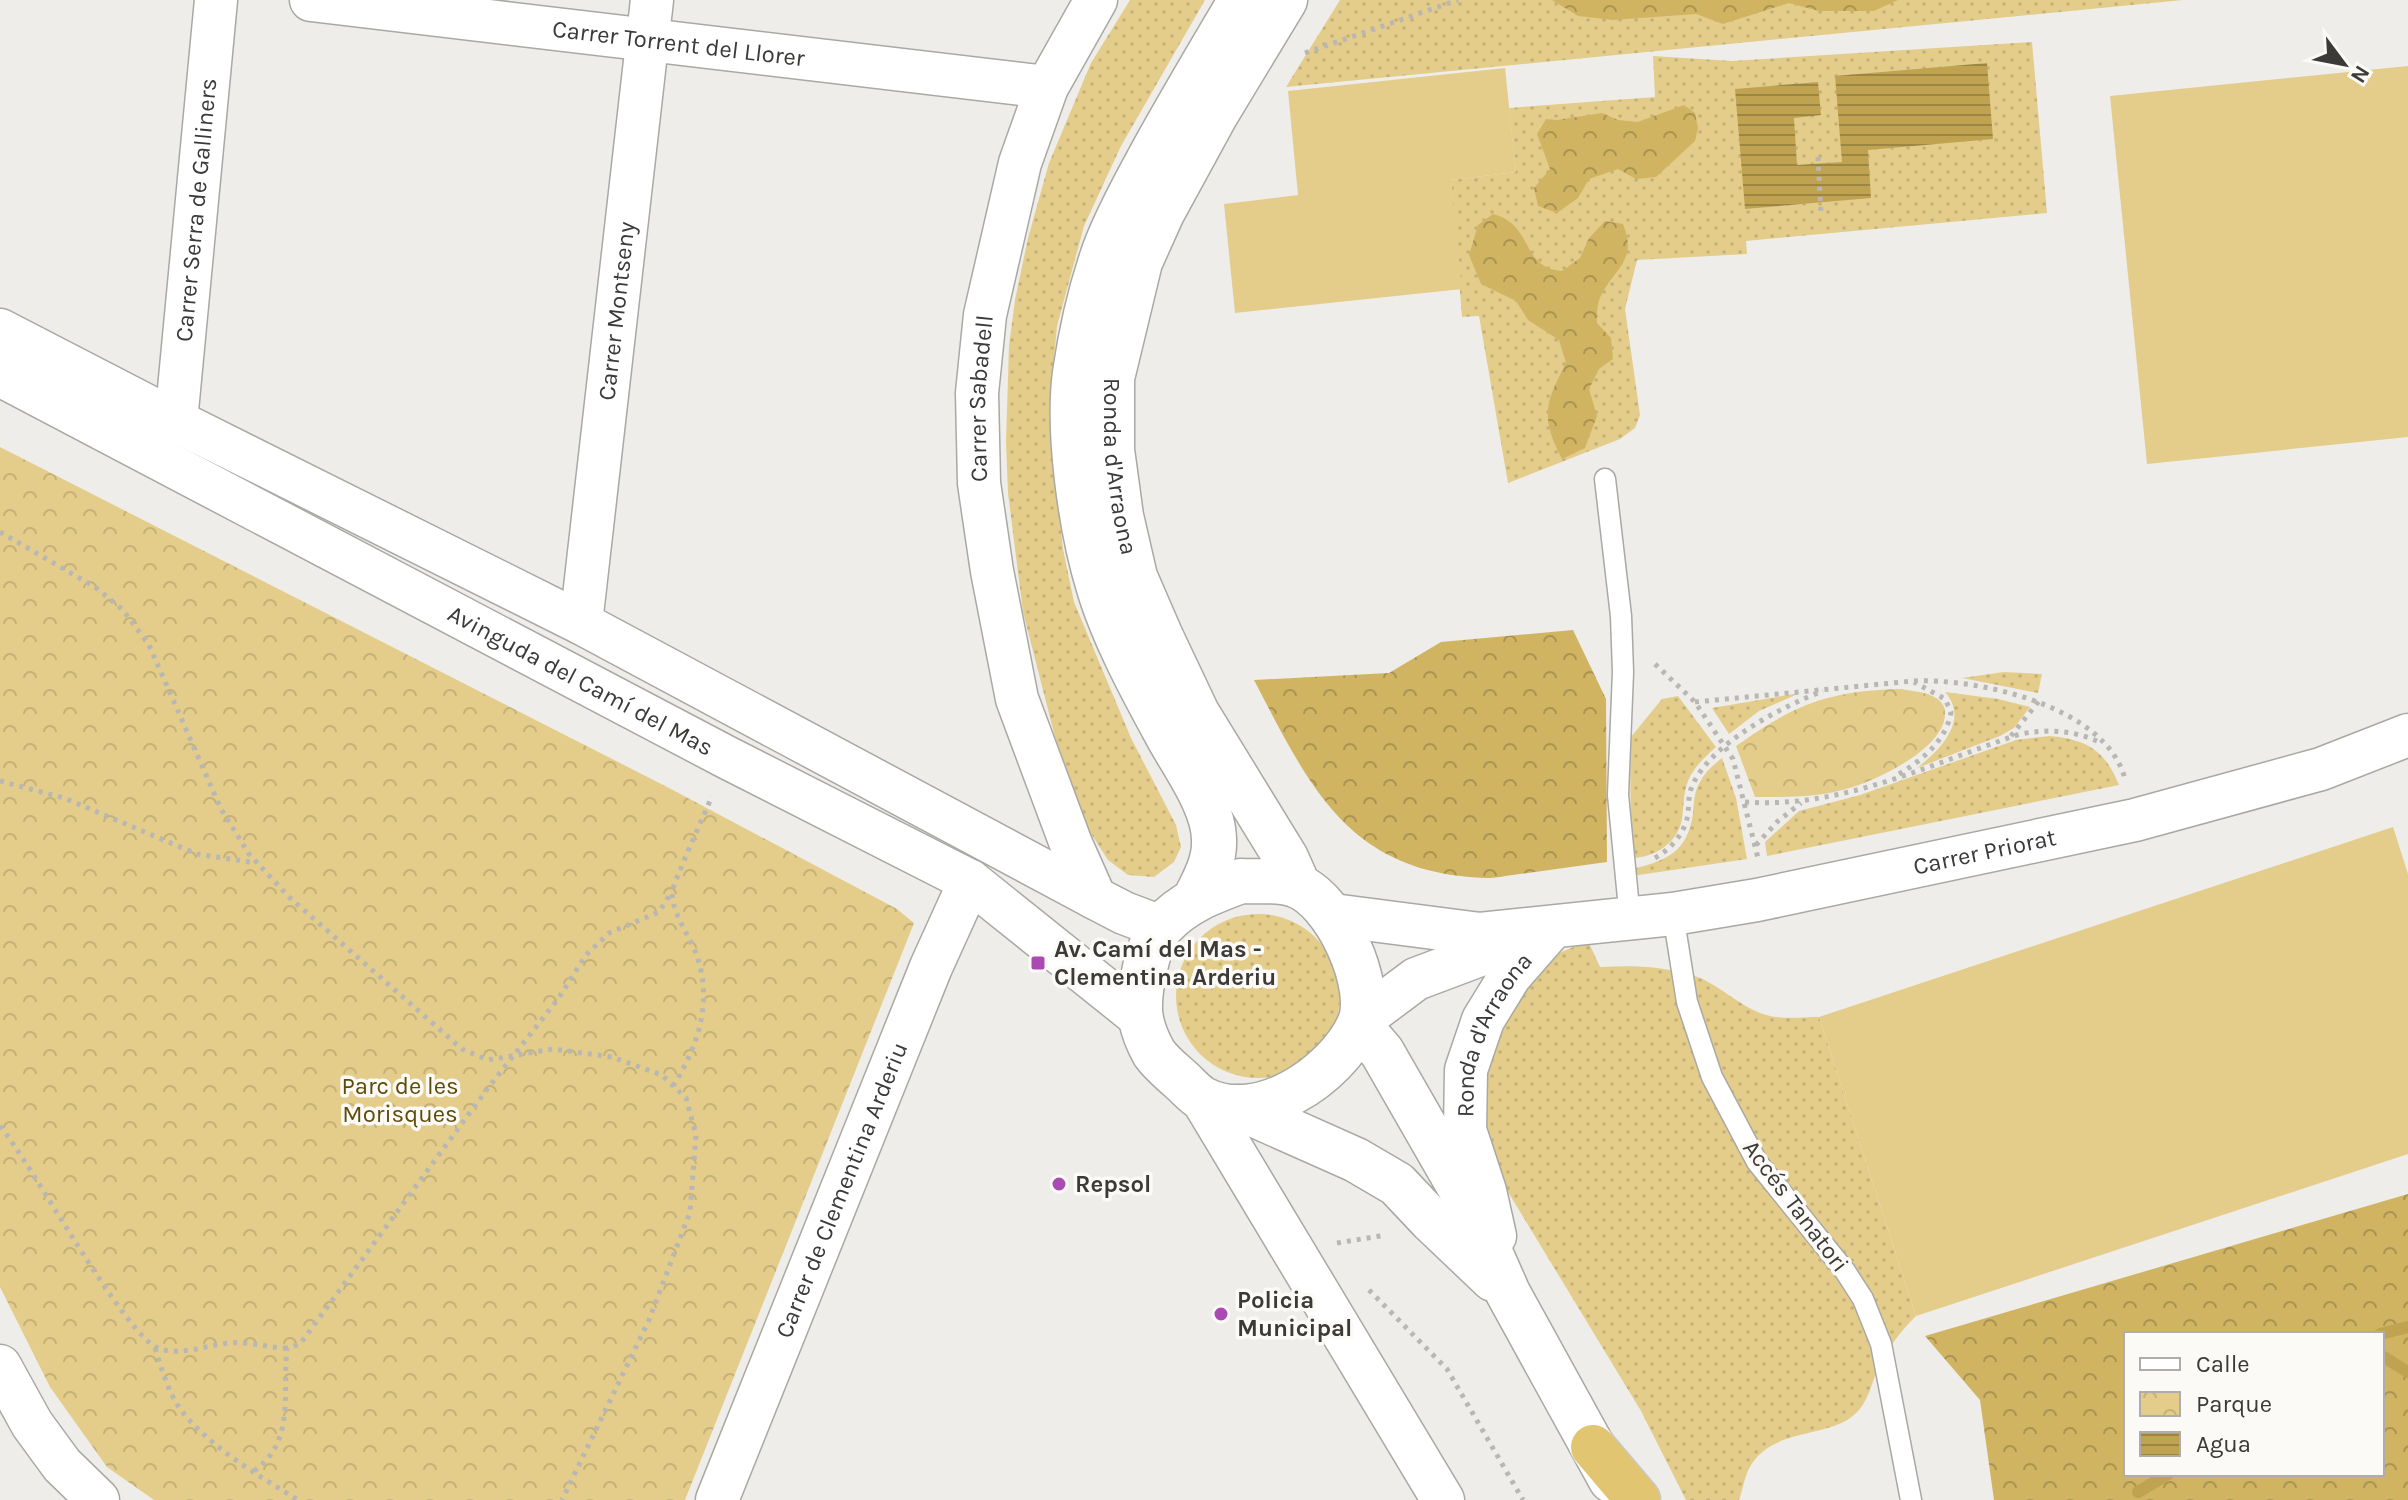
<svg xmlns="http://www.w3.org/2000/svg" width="2408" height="1500" font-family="Karla,sans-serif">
<defs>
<pattern id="grass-dots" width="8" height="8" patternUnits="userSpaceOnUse" patternTransform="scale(2)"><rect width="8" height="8" fill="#e4cd8a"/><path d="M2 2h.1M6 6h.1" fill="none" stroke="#c4b178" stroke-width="1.8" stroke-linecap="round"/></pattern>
<pattern id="forest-crowns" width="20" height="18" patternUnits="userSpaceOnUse" patternTransform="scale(2)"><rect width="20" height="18" fill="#d0b462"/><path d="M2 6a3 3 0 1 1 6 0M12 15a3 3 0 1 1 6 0" fill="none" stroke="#aa9352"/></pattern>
<pattern id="park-crowns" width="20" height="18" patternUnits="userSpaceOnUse" patternTransform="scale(2)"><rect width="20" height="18" fill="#e4cd8a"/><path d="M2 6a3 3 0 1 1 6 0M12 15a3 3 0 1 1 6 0" fill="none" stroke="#c4b178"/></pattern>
<pattern id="water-rules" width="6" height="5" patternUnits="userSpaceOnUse" patternTransform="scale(2)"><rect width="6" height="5" fill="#bfa351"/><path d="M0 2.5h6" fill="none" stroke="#9c8644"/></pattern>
</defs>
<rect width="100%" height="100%" fill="#eeede9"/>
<!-- grass -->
<g fill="url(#grass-dots)">
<path d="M1130 0H1205L1121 146 1084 226 1057 326 1049 414 1063 549 1074 602 1131 738 1176 825 1181 847 1174 862 1154 877 1128 875 1108 860 1086 826 1064 772 1023 612 1008 493 1006 442 1009 346 1015 300 1028 238 1049 163 1091 63Z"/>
<path d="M1340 0H2183L1286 87Z"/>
<path d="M2032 42 2047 213 1746 241 1747 254 1637 260 1625 309 1640 415 1635 428 1620 439 1508 483 1479 316 1462 317 1451 180 1516 172 1509 108 1655 97 1653 56 1732 61Z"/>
<path d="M2004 672 2042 674 2038 693 1962 678Z"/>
<path d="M1945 692 1998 699 2030 707 2014 728 2000 736 1917 768C1940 750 1970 720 1945 692Z"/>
<path d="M1800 693 1759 711 1729 734 1712 708Z"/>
<path d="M1678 696 1716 747C1705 757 1693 768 1688 781 1683 794 1684 806 1682 819 1678 843 1654 858 1631 858L1630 738 1662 699Z"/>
<path d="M2049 736C2086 739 2105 750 2119 785L1767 856 1765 842 1799 811 1860 795 2016 740Z"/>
<path d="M1722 758 1736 798 1747 859 1632 876V869C1666 861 1688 852 1693 813 1694 802 1694 792 1700 782 1705 772 1713 765 1722 758Z"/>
<circle cx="1258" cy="996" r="82"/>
<path d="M1588 941 1600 967C1632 965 1661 966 1692 975 1718 983 1737 1005 1763 1014 1780 1020 1801 1017 1819 1017L1916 1316C1899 1333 1887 1349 1877 1371 1871 1385 1869 1398 1859 1410 1834 1440 1776 1425 1751 1465 1745 1474 1743 1489 1739 1500H1686L1641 1411 1502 1182 1482 1139 1478 1088 1508 1004 1554 955Z"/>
</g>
<!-- forest -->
<g fill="url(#forest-crowns)" fill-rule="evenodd">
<path d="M1552 0H1898L1874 11H1819L1789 3 1723 24 1696 14 1613 20 1578 16Z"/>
<path d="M1684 105 1695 113 1698 128 1695 141 1656 177 1636 179 1618 169 1589 179 1578 198 1557 213 1538 206 1534 188 1550 169 1537 134 1546 119 1557 120 1602 113 1618 120 1638 122Z"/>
<path d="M1493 214C1535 225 1519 267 1562 271L1580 258 1589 238 1605 221 1623 224C1640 265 1608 270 1598 304 1597 309 1597 317 1597 323L1611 338 1613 359 1599 369 1589 389 1597 416 1585 448 1562 459C1540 417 1545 403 1566 363L1559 340 1528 320 1516 301 1481 284 1469 255 1478 225Z"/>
<path d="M1573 630 1606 699 1607 862C1580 866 1554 869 1528 873 1514 874 1499 878 1485 878 1348 873 1310 787 1254 680L1389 673 1441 642Z"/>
<path d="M2408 1194V1500H1994L1980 1400 1925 1336ZM2126 1334H2382V1474H2126Z"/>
</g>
<!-- park -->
<g fill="url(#park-crowns)">
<path d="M0 447 671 789 897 909 914 923 685 1500H154L107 1467 50 1387 0 1287Z"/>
<path d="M1901 689C1912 691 1927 692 1936 698 1942 702 1945 706 1945 713 1946 747 1881 778 1853 787 1821 798 1788 797 1755 797L1736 746C1795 704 1828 691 1901 689Z"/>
</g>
<!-- pitch -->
<g fill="#e4cd8a">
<path d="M2408 66V437L2147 464 2110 96Z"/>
<path d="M1505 68 1516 172 1451 180 1462 289 1235 313 1224 204 1298 195 1288 91Z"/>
<path d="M2393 827 2408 874V1154L1916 1316 1819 1017Z"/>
</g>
<!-- water -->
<path fill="url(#water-rules)" d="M1987 63 1993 139 1868 150 1871 198 1745 209 1735 89 1818 82 1821 115 1794 118 1797 165 1842 162 1835 76Z"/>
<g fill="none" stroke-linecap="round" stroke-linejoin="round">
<!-- stream -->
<g stroke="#bfa351" stroke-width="12">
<path d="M2380 1334 2408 1327"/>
<path d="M2382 1356 2408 1372"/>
<path d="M2138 1492 2168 1474"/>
</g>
<!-- lane casing -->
<g stroke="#a9a8a4" stroke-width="23">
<g id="lane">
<path d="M1605 479 1621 616 1623 672 1618 795 1630 919"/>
<path d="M1673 914 1687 1002 1712 1077 1757 1162 1845 1271 1863 1299 1881 1344 1911 1500"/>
</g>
</g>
<!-- street casing -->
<g stroke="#a9a8a4" stroke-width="45">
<g id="street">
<path id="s1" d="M311 0 1047 87"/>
<path d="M0 330 176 421 581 623 1095 898 1124 913 1161 927"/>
<path id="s2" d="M0 375 728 758 970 881 1141 1018"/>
<path id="s3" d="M176 421 216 0"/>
<path id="s4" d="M581 623 652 0"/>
<path id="s5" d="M1095 898 1071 844 1017 699 992 571 979 483 977 393 985 315 1020 163 1047 87 1096 0"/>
<path id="s6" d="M1333 915 1480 934 1673 914 1757 900 2135 820 2321 769 2408 735"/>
<path d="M1361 1020 1416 979 1517 941"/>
<path d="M1202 1099 1443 1500"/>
<path id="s7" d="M1495 1236 1485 1191 1465 1130 1466 1070 1483 1020 1510 976 1552 928"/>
<path d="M0 1366 32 1424 62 1465 98 1500"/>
<path id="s8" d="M717 1500 931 967 970 881"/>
</g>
</g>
<!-- secondary casing -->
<g stroke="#a9a8a4" stroke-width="47">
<g id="secondary">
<path id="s9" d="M1285 0 1216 114 1162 213 1140 262 1112 378V450L1121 516 1135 577 1161 637 1197 713 1286 858 1298 885"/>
<path d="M1241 881C1258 882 1279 879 1295 885 1335 898 1376 987 1359 1025 1336 1075 1259 1128 1203 1099 1195 1095 1187 1085 1180 1079 1171 1071 1161 1063 1154 1053 1149 1044 1143 1030 1141 1019 1137 997 1147 943 1162 926 1184 902 1211 892 1241 881Z"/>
<path d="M1196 897C1205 879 1215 861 1214 840 1214 804 1181 762 1165 731 1141 687 1113 635 1099 588 1081 530 1067 433 1075 373 1081 332 1091 288 1105 249 1117 217 1134 187 1150 157 1179 104 1210 52 1241 0"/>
<path d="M1359 1025 1382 1052 1467 1200 1508 1293 1611 1480"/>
<path d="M1237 1107 1356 1160 1397 1184 1431 1220 1493 1279"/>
</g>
</g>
<!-- highway casing -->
<g stroke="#c8c8c8" stroke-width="47">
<path id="highway" d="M1593 1447 1638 1500"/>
</g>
<!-- path -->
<g stroke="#b8b7b4" stroke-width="5" stroke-dasharray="4 6" stroke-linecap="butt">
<path d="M1305 53 1458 0"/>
<path d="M1818 157 1821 213"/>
<path d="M0 532 95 587 123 610 149 645 221 809 249 854 289 897 462 1049 488 1060 553 1049 612 1057 662 1075 686 1098 696 1135 690 1212 649 1320 562 1500"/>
<path d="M1655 664 1695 702 1733 759 1758 858"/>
<path d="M1695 702 1913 681C1978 678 2106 706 2125 779"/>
<path d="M2011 736 2039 701"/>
<path d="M1899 774C1923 760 1947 739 1951 712L1945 699 1914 682"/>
<path d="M0 781 64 798 197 854 256 863"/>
<path d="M1745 802C1842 809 1930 764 2020 734 2048 729 2071 730 2097 741"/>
<path d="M1756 845 1778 821 1801 803"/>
<path d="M1655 858C1671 849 1685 833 1688 814 1689 804 1688 794 1693 784 1713 742 1781 707 1823 691"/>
<path d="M673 1086C699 1045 714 998 695 951 687 932 673 914 672 893 672 885 706 811 712 796"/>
<path d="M0 1126C31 1163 127 1340 160 1349 188 1357 215 1340 244 1343 259 1344 272 1348 287 1348"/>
<path d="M1337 1243 1386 1235"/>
<path d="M1369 1290 1447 1369 1523 1500"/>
<path d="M155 1348C161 1367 166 1384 175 1401 199 1441 259 1476 298 1500"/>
<path d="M254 1471C296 1441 282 1393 287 1348L300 1344 488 1088 558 999 586 955 609 933 659 912 672 891"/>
</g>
<!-- lane -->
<use href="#lane" stroke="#fff" stroke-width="20"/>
<!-- street -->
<use href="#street" stroke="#fff" stroke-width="42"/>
<!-- secondary -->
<use href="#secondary" stroke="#fff" stroke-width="44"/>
<!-- highway -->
<use href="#highway" stroke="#e2c571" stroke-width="44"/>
</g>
<!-- markers -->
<g fill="#aa4ab3" stroke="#fbfaf7" stroke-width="3">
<rect x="1030" y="955" width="16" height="16" rx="4"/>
<circle cx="1059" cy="1184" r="8"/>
<circle cx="1221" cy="1314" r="8"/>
</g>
<g text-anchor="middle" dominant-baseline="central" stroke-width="7" stroke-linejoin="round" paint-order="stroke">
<!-- street labels -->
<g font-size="24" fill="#3b3a39" stroke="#fbfaf7">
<text stroke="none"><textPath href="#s1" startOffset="370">Carrer Torrent del Llorer</textPath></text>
<text stroke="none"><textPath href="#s3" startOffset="212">Carrer Serra de Galliners</textPath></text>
<text stroke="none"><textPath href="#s4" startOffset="314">Carrer Montseny</textPath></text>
<text stroke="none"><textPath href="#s5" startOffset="518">Carrer Sabadell</textPath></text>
<text stroke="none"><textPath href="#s9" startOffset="508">Ronda d'Arraona</textPath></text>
<text stroke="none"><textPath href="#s2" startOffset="656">Avinguda del Camí del Mas</textPath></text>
<text stroke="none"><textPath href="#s6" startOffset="660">Carrer Priorat</textPath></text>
<text stroke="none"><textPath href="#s7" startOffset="212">Ronda d'Arraona</textPath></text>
<text stroke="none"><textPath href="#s8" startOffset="334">Carrer de Clementina Arderiu</textPath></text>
<text transform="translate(1796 1206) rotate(53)">Accés Tanatori</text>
</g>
<!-- poi labels -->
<g font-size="24" font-weight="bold" fill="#3b3a39" stroke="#fbfaf7" text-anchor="start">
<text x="1054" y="949">Av. Camí del Mas -<tspan x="1054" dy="28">Clementina Arderiu</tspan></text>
<text x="1075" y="1184">Repsol</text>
<text x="1237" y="1300">Policia<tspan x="1237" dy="28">Municipal</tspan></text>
</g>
<!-- park labels -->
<g font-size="24" fill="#5e4b08" stroke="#fbfaf7">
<text x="400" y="1086">Parc de les<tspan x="400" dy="28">Morisques</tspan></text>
</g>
</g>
<!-- legend -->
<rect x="2124" y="1332" width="260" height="144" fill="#fbfaf7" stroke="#aeadab" stroke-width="2"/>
<rect x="2140" y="1358" width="40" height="12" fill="#ffffff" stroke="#aeadab" stroke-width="2"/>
<text x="2196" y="1372" font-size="24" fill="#3b3a39">Calle</text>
<rect x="2140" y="1392" width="40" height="24" fill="url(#park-crowns)" stroke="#aeadab" stroke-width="2"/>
<text x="2196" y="1412" font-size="24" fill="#3b3a39">Parque</text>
<rect x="2140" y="1432" width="40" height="24" fill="url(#water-rules)" stroke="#aeadab" stroke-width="2"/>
<text x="2196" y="1452" font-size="24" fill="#3b3a39">Agua</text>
<!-- north arrow -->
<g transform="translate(2344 64) rotate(122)" stroke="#fbfaf7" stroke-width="6" paint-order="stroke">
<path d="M0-6L14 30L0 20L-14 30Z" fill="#3b3a39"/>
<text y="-12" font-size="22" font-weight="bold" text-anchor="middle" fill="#3b3a39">N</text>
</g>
</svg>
